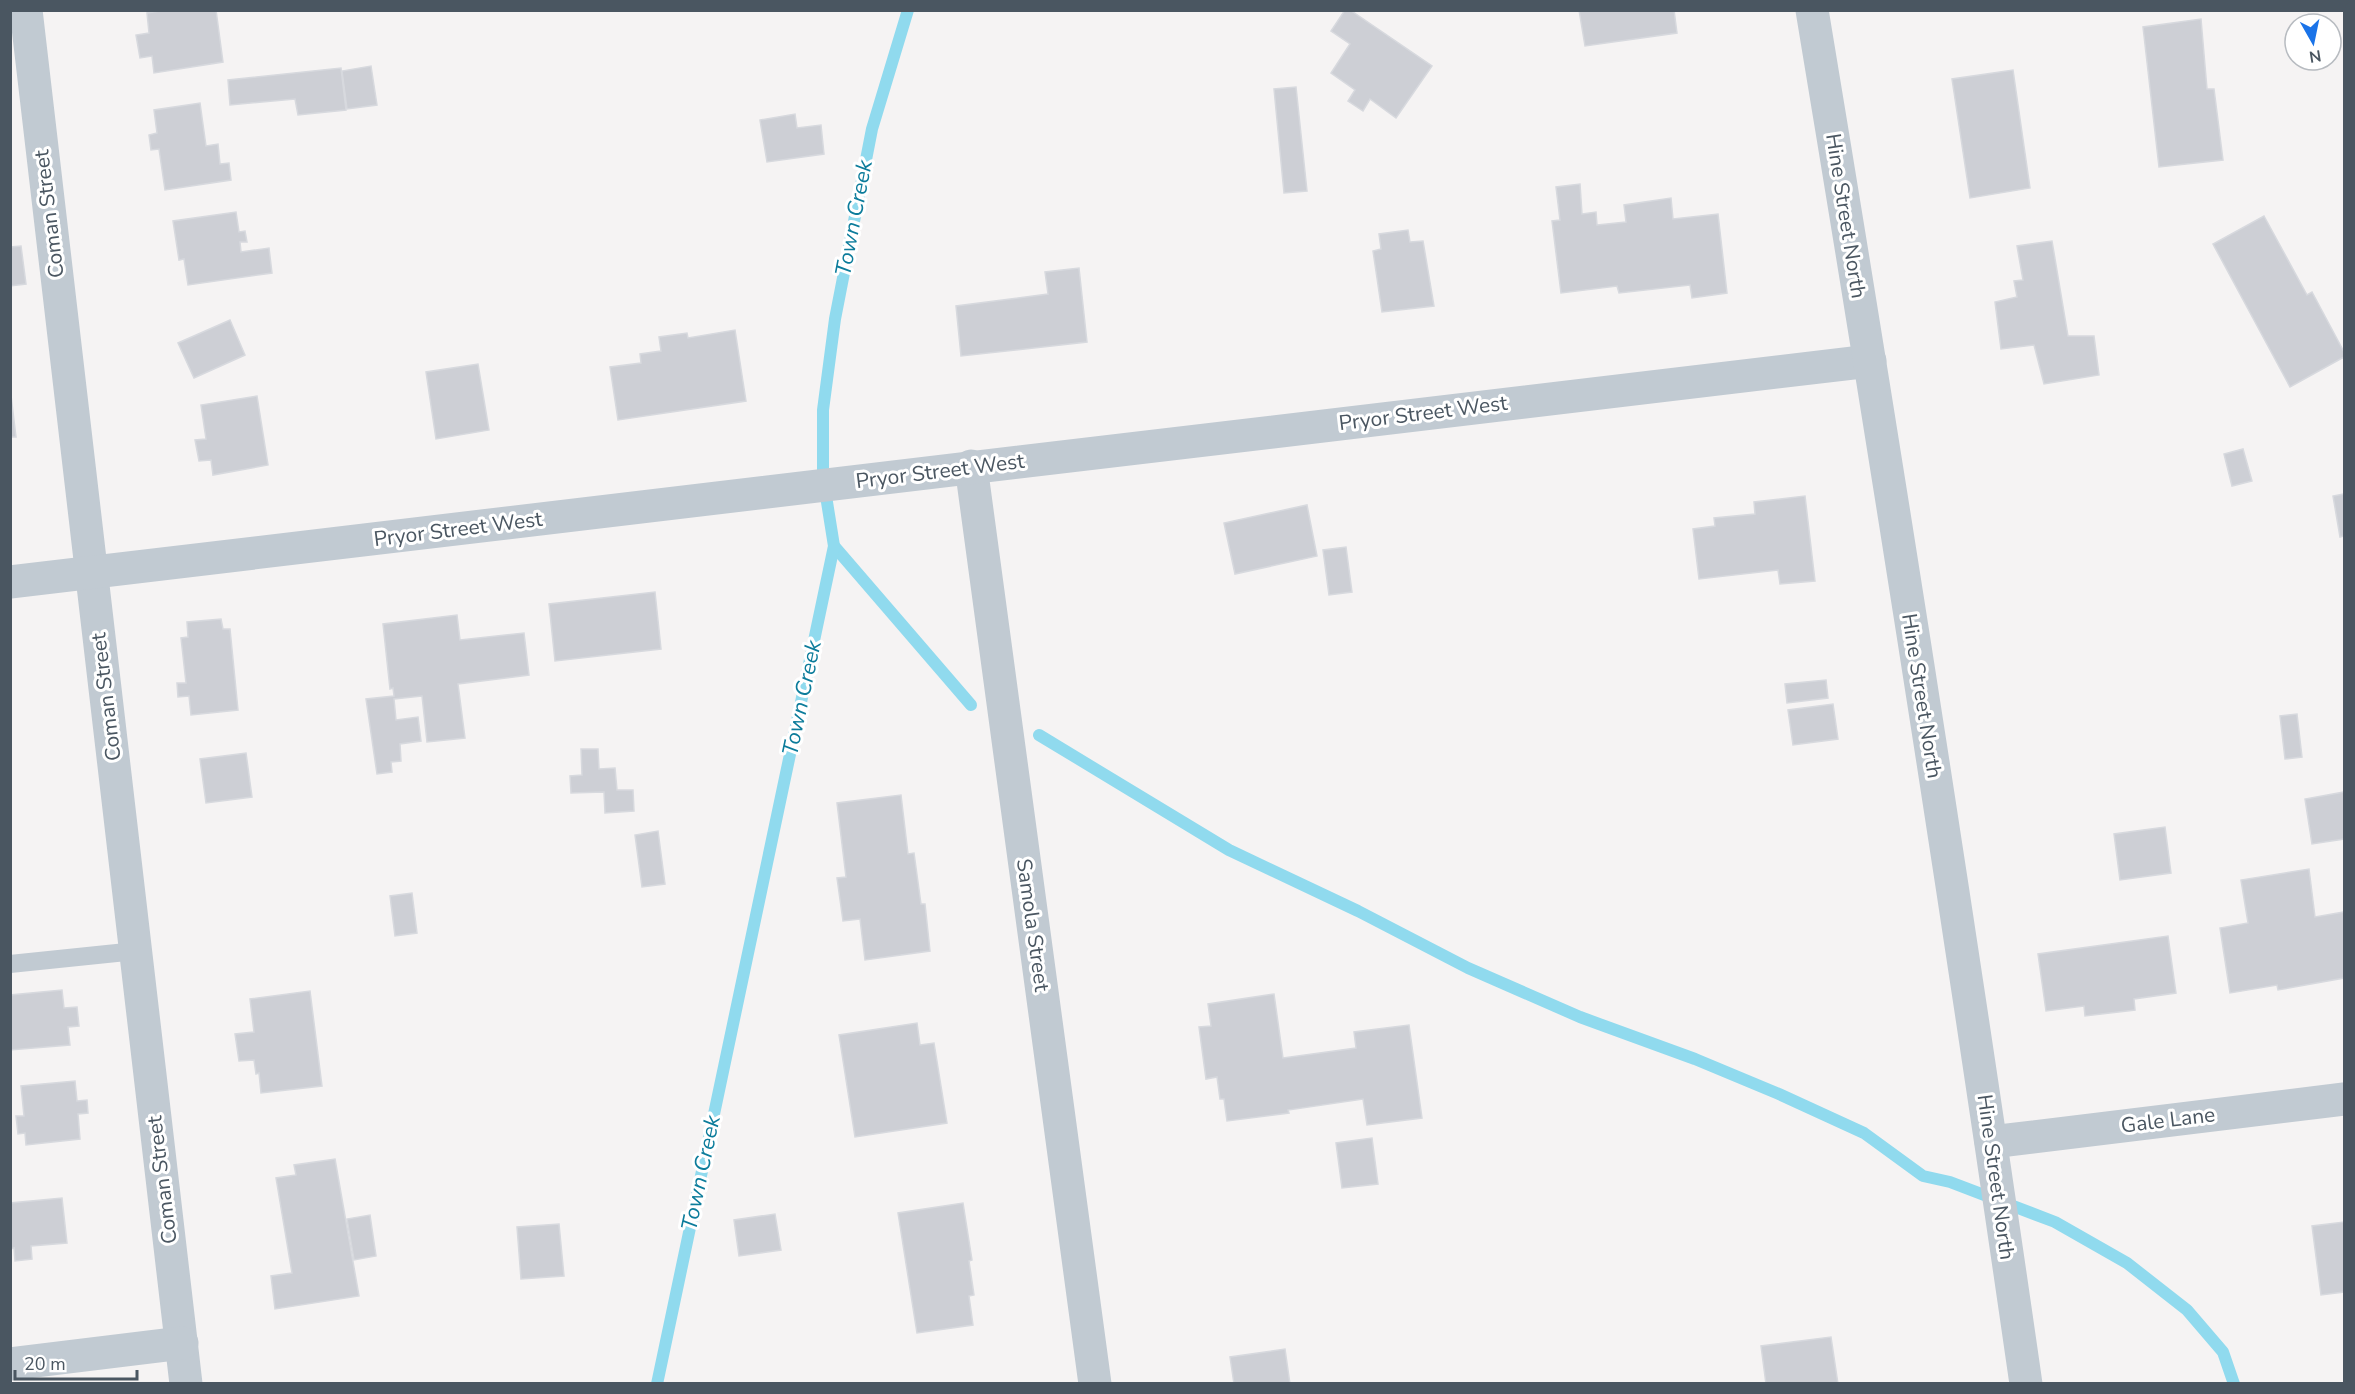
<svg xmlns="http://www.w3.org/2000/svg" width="2355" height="1394" font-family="'Nunito Sans',sans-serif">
<rect width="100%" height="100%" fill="#f5f3f3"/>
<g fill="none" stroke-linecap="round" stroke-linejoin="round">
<!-- stream -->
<g stroke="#90daee" stroke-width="12">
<path d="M834 546 971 705"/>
<path d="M1039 735 1229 850 1358 911 1468 968 1580 1017 1695 1059 1779 1094 1864 1133 1923 1176 1950 1182 2055 1222 2127 1263 2187 1310 2223 1352 2234 1384"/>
<path d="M657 1384 834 546 823 477V410L835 319 872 129 908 10"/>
</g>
</g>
<!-- building -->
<g fill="#cdcfd5" stroke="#d7d9de" stroke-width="1.5">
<path d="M166 10H216L223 62 154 73 152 56 140 58 136 35 149 33 147 13Z"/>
<path d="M1345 10H1350L1432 66 1396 118 1370 99 1363 111 1348 101 1355 90 1331 73 1350 44 1331 31Z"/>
<path d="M1579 10H1674L1677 33 1585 46Z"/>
<path d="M2201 19 2207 89H2214L2223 160 2159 167 2143 27Z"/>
<path d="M371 66 377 105 347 109 342 71Z"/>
<path d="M341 68 346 110 298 115 295 99 230 105 228 80Z"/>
<path d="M2013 70 2030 188 1970 198 1952 79Z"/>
<path d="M1296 87 1307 191 1284 193 1274 89Z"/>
<path d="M200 103 206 146 218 144 220 164 229 163 231 180 165 190 159 149 151 150 149 135 157 133 154 110Z"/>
<path d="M795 114 797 128 821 125 824 154 767 162 760 120Z"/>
<path d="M1580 184 1582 214 1596 212 1597 225 1626 222 1624 205 1671 198 1673 219 1718 214 1727 293 1692 298 1690 285 1619 293 1617 286 1561 293 1552 221 1560 220 1556 187Z"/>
<path d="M236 212 239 232 245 231 247 242H240L241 252 269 248 272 273 188 285 184 259 179 260 173 221Z"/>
<path d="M2264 216 2307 295 2312 292 2344 352V357L2290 387 2213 244Z"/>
<path d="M1408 230 1410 242 1423 241 1434 306 1382 312 1373 251 1381 249 1379 234Z"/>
<path d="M2052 241 2068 336H2094L2099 375 2044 384 2034 345 2001 349 1995 302 2017 297 2014 281 2023 280 2017 246Z"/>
<path d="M21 246 26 284 10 286V247Z"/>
<path d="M1079 268 1087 342 961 356 956 306 1048 294 1045 272Z"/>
<path d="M230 320 245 355 194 378 178 343Z"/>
<path d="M735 330 746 401 618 420 610 367 641 363 640 354 661 351 659 337 687 333 688 338Z"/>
<path d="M478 364 489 430 436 439 426 372Z"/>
<path d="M10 387 16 437H10Z"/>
<path d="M257 396 268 465 213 475 211 460 199 461 195 440 206 439 201 405Z"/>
<path d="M2243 449 2252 481 2232 486 2224 454Z"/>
<path d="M2344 494V536L2340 537 2333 496Z"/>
<path d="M1805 496 1815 581 1780 584 1778 570 1699 579 1693 529 1715 526 1714 518 1755 514 1754 502Z"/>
<path d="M1307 505 1317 556 1235 574 1224 523Z"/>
<path d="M1346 547 1352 592 1329 595 1323 550Z"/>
<path d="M655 592 661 649 555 661 549 604Z"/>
<path d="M457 615 460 640 524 633 529 675 458 684 465 738 427 742 422 696 394 699 396 720 418 717 421 741 400 744 401 761 391 762 392 772 377 774 366 699 394 696 393 688 390 689 383 624Z"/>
<path d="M221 619 223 629H230L238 710 191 715 189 696 178 697 177 683H186L181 638 188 637 187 622Z"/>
<path d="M1826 680 1828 698 1787 703 1785 684Z"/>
<path d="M1833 704 1838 739 1793 745 1788 710Z"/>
<path d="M2297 714 2302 757 2285 759 2280 716Z"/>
<path d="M581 749H598L599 769 615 768 617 790H633L634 811 605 813 604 792 571 793 570 776 582 775Z"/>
<path d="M246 753 252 797 206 803 200 759Z"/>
<path d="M2344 792V839L2312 844 2305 799Z"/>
<path d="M901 795 908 854 914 853 921 904H925L930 951 865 960 860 919 843 921 837 878 846 877 837 803Z"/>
<path d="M2165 827 2171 873 2120 880 2114 834Z"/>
<path d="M658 831 665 884 642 887 635 835Z"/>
<path d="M2309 869 2315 917 2344 912V978L2278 990 2277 985 2230 993 2220 928 2248 923 2241 880Z"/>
<path d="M412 893 417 933 395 936 390 896Z"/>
<path d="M2168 936 2176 993 2134 999 2135 1010 2085 1016 2084 1006 2046 1011 2038 954Z"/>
<path d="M62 990 64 1008 77 1007 79 1026 68 1027 70 1045 10 1050V995Z"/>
<path d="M310 991 322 1086 261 1093 259 1073 256 1074 254 1060 239 1061 235 1034 254 1032 250 999Z"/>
<path d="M1274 994 1283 1058 1356 1048 1354 1032 1409 1025 1422 1118 1367 1125 1363 1099 1288 1110 1289 1113 1227 1121 1224 1099H1220L1217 1077 1206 1079 1199 1027 1211 1026 1208 1004Z"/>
<path d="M917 1023 920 1045 934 1043 947 1123 855 1137 839 1035Z"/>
<path d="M75 1081 77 1101 87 1100 88 1113 78 1114 80 1139 26 1145 25 1133 18 1134 16 1116H24L21 1086Z"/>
<path d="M1372 1138 1378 1184 1342 1188 1336 1143Z"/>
<path d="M335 1159 359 1296 275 1309 271 1276 292 1273 276 1178 296 1175 294 1165Z"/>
<path d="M62 1198 67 1243 31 1246 32 1259 15 1261 14 1248 10 1249V1203Z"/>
<path d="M963 1203 972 1260 969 1261 974 1295 969 1296 973 1325 917 1333 898 1213Z"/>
<path d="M775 1214 781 1250 739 1256 734 1220Z"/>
<path d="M370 1215 376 1256 354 1260 347 1219Z"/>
<path d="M2344 1222V1292L2321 1295 2312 1226Z"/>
<path d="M559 1224 564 1276 521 1279 517 1227Z"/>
<path d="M1831 1337 1838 1384H1766L1761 1346Z"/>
<path d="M1285 1349 1290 1384H1234L1230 1357Z"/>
</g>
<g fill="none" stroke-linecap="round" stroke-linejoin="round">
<!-- service -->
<path stroke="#c1cad2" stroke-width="18" d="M10 964 136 951"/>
<!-- minor -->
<g stroke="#c1cad2" stroke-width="33">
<path d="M26 10 186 1384"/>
<path d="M971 466 1095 1384"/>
<path d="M10 582 1870 361"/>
<path d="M1991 1142 2344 1099"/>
<path d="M10 1364 182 1343"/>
</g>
<!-- tertiary -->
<path stroke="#c1cad2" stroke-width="33" d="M1812 10C1888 467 1960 925 2026 1384"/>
</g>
<g text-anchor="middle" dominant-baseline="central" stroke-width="6" stroke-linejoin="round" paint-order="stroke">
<!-- street labels -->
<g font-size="21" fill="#4a5661" stroke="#fff">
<text transform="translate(49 214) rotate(-97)">Coman Street</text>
<text transform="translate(1846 216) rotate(81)">Hine Street North</text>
<text transform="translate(1423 413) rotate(-7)">Pryor Street West</text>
<text transform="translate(940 471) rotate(-7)">Pryor Street West</text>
<text transform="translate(458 529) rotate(-7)">Pryor Street West</text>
<text transform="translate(1922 696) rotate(81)">Hine Street North</text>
<text transform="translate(106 697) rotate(-97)">Coman Street</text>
<text transform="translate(1033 925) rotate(82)">Samola Street</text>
<text transform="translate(2168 1120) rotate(-7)">Gale Lane</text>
<text transform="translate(1996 1177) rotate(82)">Hine Street North</text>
<text transform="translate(162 1180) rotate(-97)">Coman Street</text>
</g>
<!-- water labels -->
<g font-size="22" font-style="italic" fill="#0c7c9b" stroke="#fff">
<text transform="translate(854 218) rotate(-79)">Town Creek</text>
<text transform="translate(802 698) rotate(-78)">Town Creek</text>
<text transform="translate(701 1173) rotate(-78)">Town Creek</text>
</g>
</g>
<!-- border -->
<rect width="2355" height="1394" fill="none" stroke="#4a5661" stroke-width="24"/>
<!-- north arrow -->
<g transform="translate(2313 42) rotate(171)"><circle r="28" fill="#ffffff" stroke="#b7bbc0" stroke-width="1.5"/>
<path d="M0-4.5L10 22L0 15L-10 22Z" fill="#1a73e8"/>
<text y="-9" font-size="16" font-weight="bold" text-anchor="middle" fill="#4a5661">N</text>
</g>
<!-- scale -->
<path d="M15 1370v9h122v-9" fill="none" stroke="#4a5661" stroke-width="3"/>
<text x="24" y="1370" font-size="18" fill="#4a5661" stroke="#ffffff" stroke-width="4.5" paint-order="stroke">20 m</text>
</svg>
